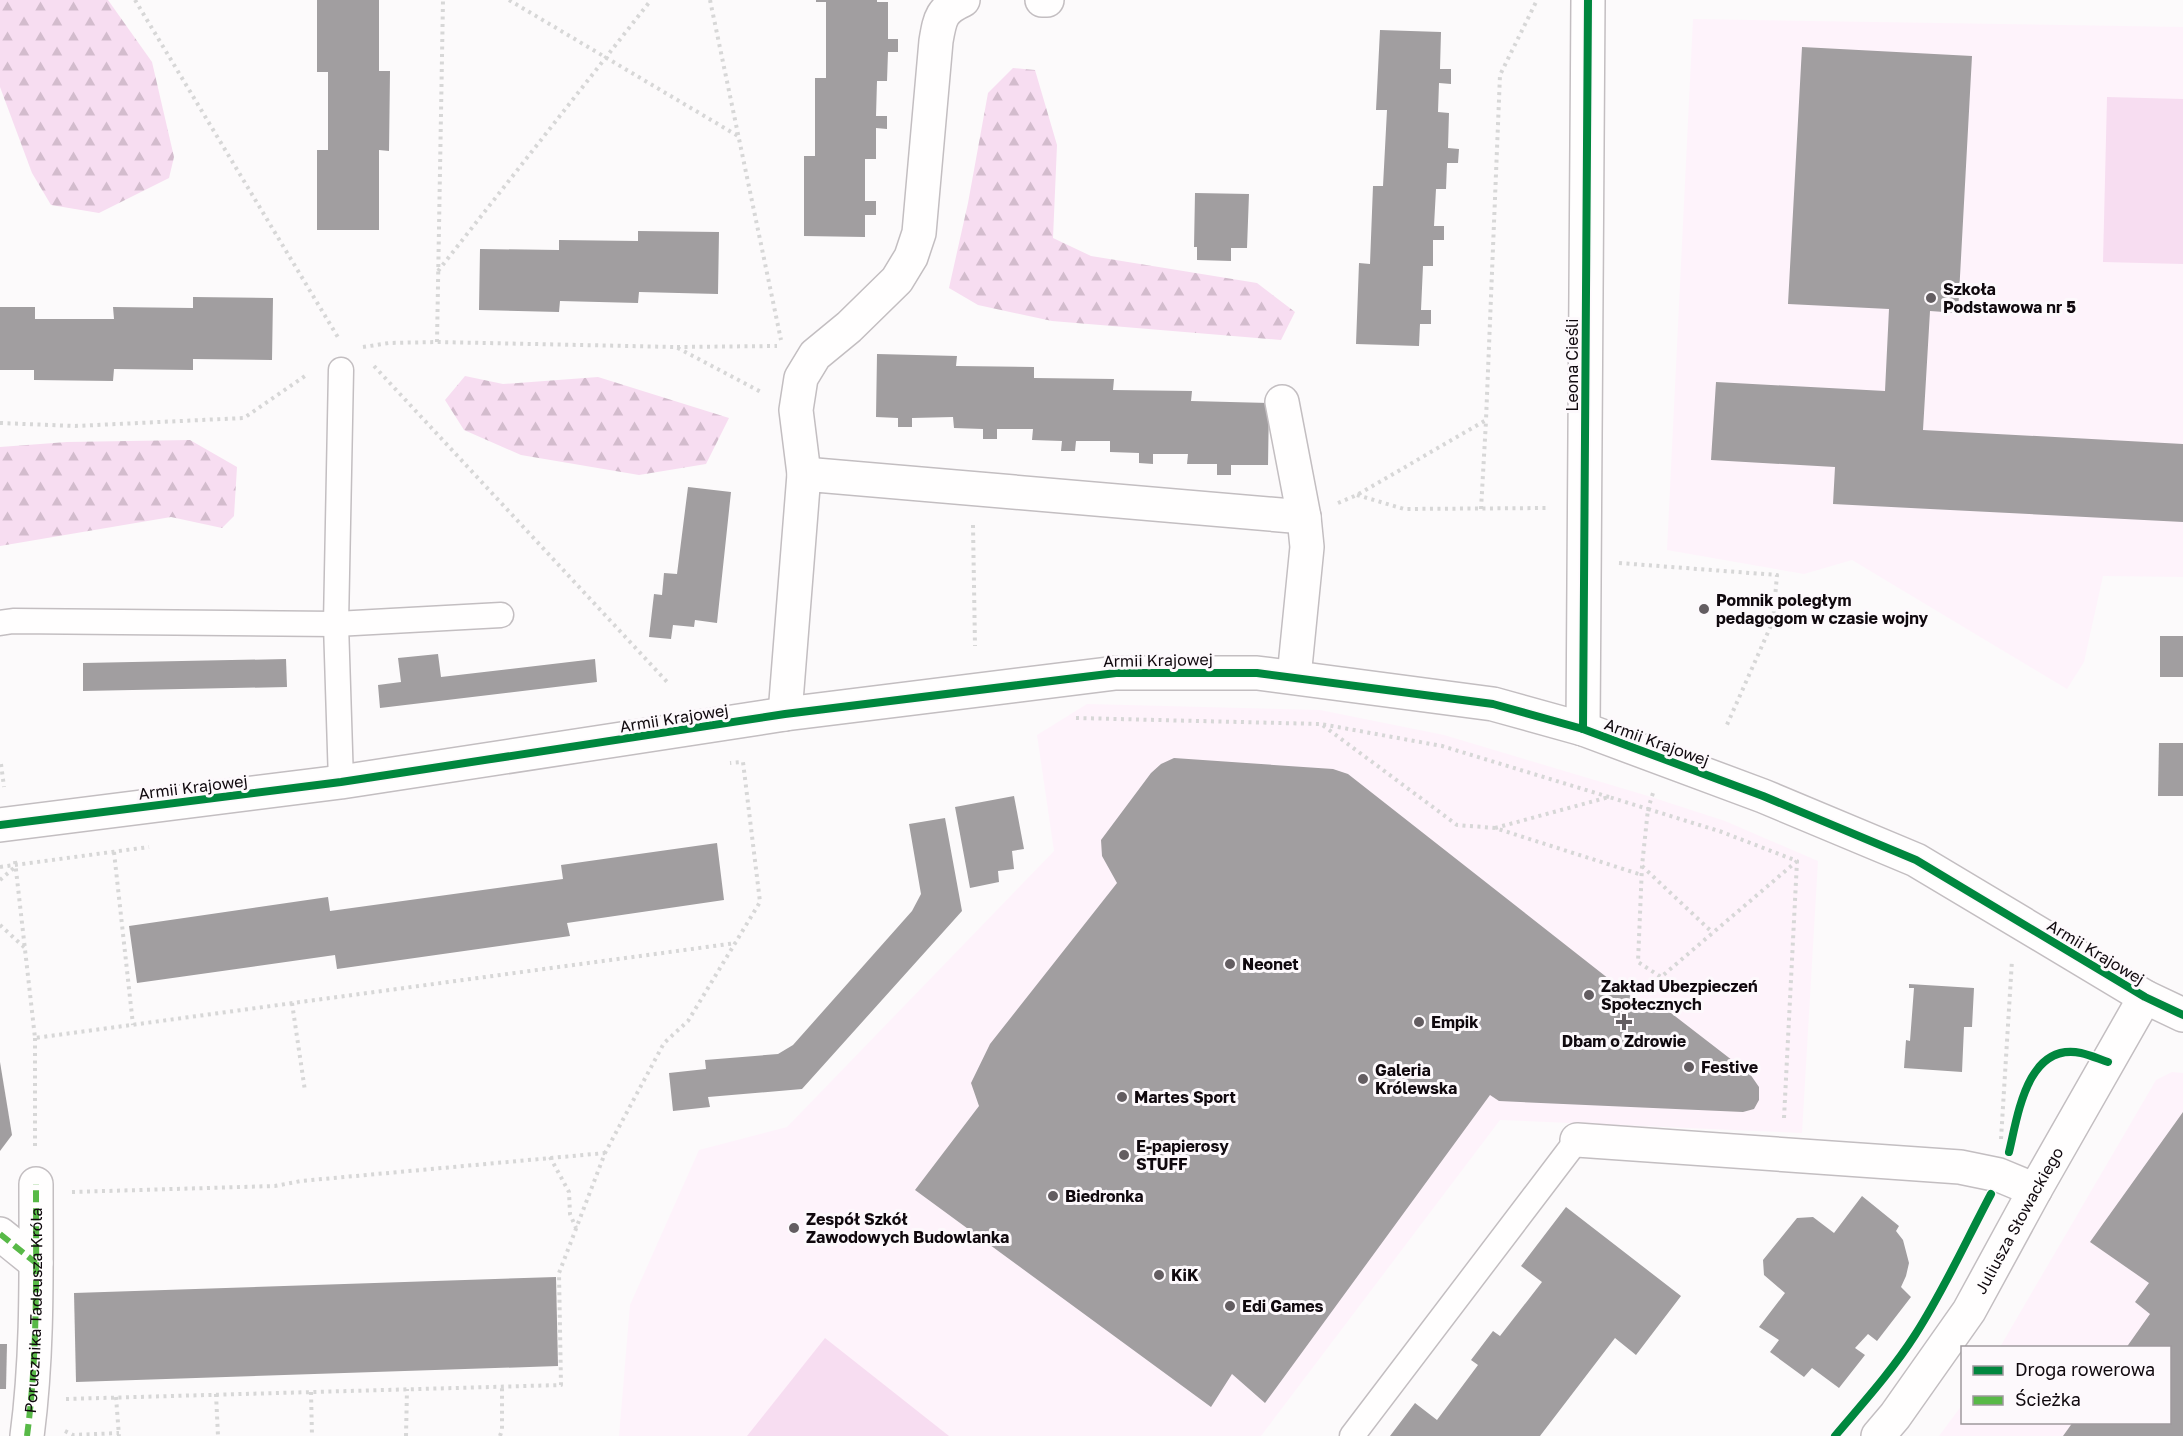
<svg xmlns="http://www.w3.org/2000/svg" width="2183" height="1436" font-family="'Golos Text',sans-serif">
<defs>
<pattern id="forest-firs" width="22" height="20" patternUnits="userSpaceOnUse" patternTransform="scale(1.5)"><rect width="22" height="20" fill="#f7ddf1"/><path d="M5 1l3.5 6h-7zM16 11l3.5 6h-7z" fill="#d3bccd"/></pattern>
</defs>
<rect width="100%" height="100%" fill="#fcfafb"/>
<!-- built -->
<g fill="#fef3fb">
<path d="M1693 19 2183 27V577L2103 576 2084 662 2067 689 1852 560 1804 574 1667 550Z"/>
<path d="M1087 704 1320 710 1444 735 1648 796 1725 821 1818 861 1802 1133 1500 1120 1261 1436H619L630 1305 699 1150 787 1127 1054 851 1037 735Z"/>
<path d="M2172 1072 2183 1073V1436H1939L1962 1405V1422H2170V1348L2000 1347 2156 1080Z"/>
</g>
<!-- forest -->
<g fill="url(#forest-firs)">
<path d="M0 0H108L152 62 174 157 169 178 99 213 51 205 32 173 0 87Z"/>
<path d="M1013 68 1035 70 1057 145 1053 238 1091 256 1257 283 1295 312 1281 340 1052 321 978 305 949 288 968 203 988 93Z"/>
<path d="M465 376 503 384 598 377 729 418 706 464 639 475 521 455 464 430 445 400Z"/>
<path d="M190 440 237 467 234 516 222 528 171 517 0 546V447L67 442Z"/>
</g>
<!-- pitch -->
<g fill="#f7ddf1">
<path d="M2107 97 2183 99V264L2103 262Z"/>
<path d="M825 1338 949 1436H747Z"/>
</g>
<!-- building -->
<g fill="#a19ea0">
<path d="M317 0H379V71H390L389 151 379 150V230H317V150H328V72H317Z"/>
<path d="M816 0H877V2H888V39H898V52H888L887 81H877L876 116H887V129L876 128V159H865V201H876V215H865V237L804 236V156H815V78H826V2H816Z"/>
<path d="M1380 30 1441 32 1440 69H1451V84L1439 83 1438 112 1449 113 1448 148 1459 149 1458 163H1447L1446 189H1436L1434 226H1444V240H1433V266H1423L1421 310H1431V324H1420L1419 346 1356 344 1359 263 1370 264 1373 186H1383L1387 110H1376Z"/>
<path d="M1802 47 1972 56 1958 313 1930 311 1923 430 2183 444V522L1833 504 1835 467 1711 460 1716 382 1885 391 1889 309 1788 304Z"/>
<path d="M1195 193 1249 194 1247 248H1231V261L1197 260V247H1194Z"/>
<path d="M638 231 719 232 718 294 639 292 638 303 560 301 559 312 479 310 480 249 559 250V240L638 241Z"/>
<path d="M193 297 273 298 272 360 193 359V370L114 369 113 381 34 380V370H0V307H35V319H114L113 307 193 308Z"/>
<path d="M877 354 957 356 956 366 1034 367V378L1114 379 1113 390 1192 391 1191 401 1269 403 1268 465H1231V475H1217V464H1187L1188 454H1153V464L1139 463V453L1110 452V441H1076L1075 451H1061L1062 441 1032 440 1033 429H997V439H983V429L954 428 953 417 912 418V427H898V418L876 417Z"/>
<path d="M688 487 731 492 717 623 695 620 694 627 673 625 671 639 649 637 654 594 662 595 664 573 677 574Z"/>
<rect x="2160" y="636" width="23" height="41"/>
<path d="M438 654 441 677 595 659 597 682 380 708 378 685 401 682 398 658Z"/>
<path d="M286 659 287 687 83 691V663Z"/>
<path d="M2159 743H2183V796H2158Z"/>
<path d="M1174 758 1333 769 1348 774 1651 1012 1658 1003 1750 1074 1759 1087V1100L1754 1109 1743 1112 1499 1101 1490 1095 1265 1403 1232 1374 1211 1407 915 1190 979 1106 971 1083 990 1044 1117 883 1102 856 1101 840 1151 773 1161 764Z"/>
<path d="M1014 796 1024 849 1012 851 1014 869 998 871 999 882 970 888 955 807Z"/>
<path d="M945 818 962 911 802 1089 708 1097 710 1107 673 1111 669 1073 706 1069 705 1060 778 1054 793 1045 912 911 921 894 909 824Z"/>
<path d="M717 843 724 900 567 923 570 936 337 969 335 955 137 983 129 926 328 897 330 911 563 879 561 865Z"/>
<path d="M1909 984 1974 988 1972 1027H1964L1962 1072 1904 1068 1906 1040 1910 1041 1914 988H1909Z"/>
<path d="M0 1062 12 1135 0 1151Z"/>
<path d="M2183 1112V1436H2063L2073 1422H2170V1348H2126L2150 1314 2135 1302 2149 1283 2090 1242Z"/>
<path d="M1862 1196 1899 1226 1896 1231 1903 1240 1909 1263 1906 1276 1901 1287 1911 1297 1877 1341 1868 1334 1855 1348 1865 1355 1839 1388 1812 1368 1804 1377 1770 1352 1779 1340 1759 1327 1785 1293 1764 1275 1763 1260 1797 1218 1813 1217 1834 1233Z"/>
<path d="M1566 1207 1681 1296 1636 1355 1615 1338 1540 1436H1390L1415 1403 1437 1420 1478 1365 1471 1360 1493 1331 1500 1336 1542 1282 1521 1266Z"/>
<path d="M556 1277 558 1366 76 1382 74 1293Z"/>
<path d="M0 1344H7L6 1389H0Z"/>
</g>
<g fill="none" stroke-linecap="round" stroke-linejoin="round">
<!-- lane casing -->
<g stroke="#c3bec1" stroke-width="27">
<g id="lane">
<path d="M0 623 13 621 336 624 501 615"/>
<path d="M341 782 336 624 341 370"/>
<path d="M1352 1436 1577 1140"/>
</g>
</g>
<!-- street casing -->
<g stroke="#c3bec1" stroke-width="36">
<g id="street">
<path d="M1042 0H1047"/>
<path d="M1282 402 1304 517 1307 547 1294 677"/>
<path d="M804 474 796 410 801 378 815 355 849 327 897 280 911 257 919 233 936 41C940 18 941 10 963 0"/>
<path d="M785 714 804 474 1304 517"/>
<path d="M1583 729 1588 0"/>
<path d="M1577 1140 1960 1167 1999 1175 2035 1190"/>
<path d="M0 1234 36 1263"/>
<path id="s1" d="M27 1436C38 1353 36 1268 36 1184"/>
<path id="s2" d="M1878 1436 1895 1416 1969 1311 2035 1190 2145 997"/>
</g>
</g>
<!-- secondary casing -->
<g stroke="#c3bec1" stroke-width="36">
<path id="secondary" d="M0 825 341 782 785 714 1116 673H1257L1493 704 1583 729 1763 796 1916 860 2145 997 2183 1015"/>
</g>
<!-- path -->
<g stroke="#d7d7d7" stroke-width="4" stroke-dasharray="3 4.5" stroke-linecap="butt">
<path d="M135 0 339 339"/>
<path d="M509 0 738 136"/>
<path d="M710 0 781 340"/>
<path d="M438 271 651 0"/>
<path d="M437 342 443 0"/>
<path d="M363 347 389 343 437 342 676 347 761 392"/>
<path d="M677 347 777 346"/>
<path d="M374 366 669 684"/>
<path d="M0 423 75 426 244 418 308 374"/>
<path d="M1357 495 1404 509 1548 508"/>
<path d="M1338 503 1357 495 1486 420 1500 75 1537 0"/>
<path d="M1481 509 1486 421"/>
<path d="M973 525 975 646"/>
<path d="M1619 563 1777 575 1773 621 1726 727"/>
<path d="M1076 718 1321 724"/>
<path d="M1 764 4 787"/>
<path d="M1609 797 1442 746 1321 724 1457 825 1495 828 1642 875"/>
<path d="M1648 809 1722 832 1797 861 1661 977 1638 962 1642 866Z"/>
<path d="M1495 828 1609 797 1648 809 1653 793"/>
<path d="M114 852 133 1025"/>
<path d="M15 861 35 1038 736 943"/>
<path d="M1642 866 1713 933"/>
<path d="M0 867 149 847"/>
<path d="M0 880 15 867"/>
<path d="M0 925 25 948"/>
<path d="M292 1003 305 1091"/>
<path d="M35 1038V1148"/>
<path d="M1784 1118 1797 861"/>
<path d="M2001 1139 2012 960"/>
<path d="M550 1157 569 1192 570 1214 576 1228"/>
<path d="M72 1192 275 1186 301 1181 605 1153"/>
<path d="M311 1392 312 1436"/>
<path d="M216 1394 218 1436"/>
<path d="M116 1397 119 1436"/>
<path d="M66 1399 561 1385 559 1273 605 1153 664 1043 688 1021 760 902 743 762 730 763"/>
<path d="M65 1431 73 1435 119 1433"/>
<path d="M406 1436 407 1389"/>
<path d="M500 1436 502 1430V1386"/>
</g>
<!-- lane -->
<use href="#lane" stroke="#fffefe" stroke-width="24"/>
<!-- street -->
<use href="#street" stroke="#fffefe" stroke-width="33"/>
<!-- secondary -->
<use href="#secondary" stroke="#fffefe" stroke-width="33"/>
<!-- quiet -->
<g stroke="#58b947" stroke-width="6" stroke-dasharray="12 6" stroke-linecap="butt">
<path d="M0 1234 36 1263"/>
<path d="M27 1436C38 1353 36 1268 36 1184"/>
</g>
<!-- cycleway casing -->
<g stroke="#fdf9fc" stroke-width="11">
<g id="cycleway">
<path d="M1583 729 1588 0"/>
<path d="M0 825 341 782 785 714 1116 673H1257L1493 704 1583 729 1763 796 1916 860 2145 997 2183 1015"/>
<path d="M2009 1152C2018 1115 2027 1042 2081 1053 2090 1055 2099 1059 2108 1062"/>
<path d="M1835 1436C1862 1404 1892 1371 1915 1335 1944 1290 1966 1241 1991 1194"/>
</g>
</g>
<!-- cycleway -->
<use href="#cycleway" stroke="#00873e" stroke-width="8"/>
</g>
<!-- markers -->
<g fill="#635d61" stroke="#fdf9fc" stroke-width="2">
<circle cx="1931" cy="298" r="6"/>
<circle cx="1704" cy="609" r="6"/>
<circle cx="1230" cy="964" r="6"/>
<circle cx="1589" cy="995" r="6"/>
<circle cx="1419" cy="1022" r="6"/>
<path d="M1621 1013h6v6h6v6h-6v6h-6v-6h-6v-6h6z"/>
<circle cx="1689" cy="1067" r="6"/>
<circle cx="1363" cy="1079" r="6"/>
<circle cx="1122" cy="1097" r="6"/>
<circle cx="1124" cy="1155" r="6"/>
<circle cx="1053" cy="1196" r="6"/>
<circle cx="794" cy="1228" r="6"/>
<circle cx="1159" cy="1275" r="6"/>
<circle cx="1230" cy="1306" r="6"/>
</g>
<g text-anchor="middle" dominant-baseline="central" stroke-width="6" stroke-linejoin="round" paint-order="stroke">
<!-- poi labels -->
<g font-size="16" font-weight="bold" fill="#10090e" stroke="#fdf9fc" text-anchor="start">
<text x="1943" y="289">Szkoła<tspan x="1943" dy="18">Podstawowa nr 5</tspan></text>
<text x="1716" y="600">Pomnik poległym<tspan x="1716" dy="18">pedagogom w czasie wojny</tspan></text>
<text x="1242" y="964">Neonet</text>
<text x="1601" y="986">Zakład Ubezpieczeń<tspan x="1601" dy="18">Społecznych</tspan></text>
<text x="1431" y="1022">Empik</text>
<text x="1624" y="1041" text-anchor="middle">Dbam o Zdrowie</text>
<text x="1701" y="1067">Festive</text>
<text x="1375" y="1070">Galeria<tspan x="1375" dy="18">Królewska</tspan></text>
<text x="1134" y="1097">Martes Sport</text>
<text x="1136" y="1146">E-papierosy<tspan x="1136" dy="18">STUFF</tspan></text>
<text x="1065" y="1196">Biedronka</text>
<text x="806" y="1219">Zespół Szkół<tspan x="806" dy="18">Zawodowych Budowlanka</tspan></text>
<text x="1171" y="1275">KiK</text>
<text x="1242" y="1306">Edi Games</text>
</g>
<!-- street labels -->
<g font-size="16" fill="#10090e" stroke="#fdf9fc">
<text transform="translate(1572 365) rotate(-90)">Leona Cieśli</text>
<text transform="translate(1158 660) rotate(-1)">Armii Krajowej</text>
<text transform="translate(674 718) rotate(-9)">Armii Krajowej</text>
<text transform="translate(1657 742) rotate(20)">Armii Krajowej</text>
<text transform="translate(193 787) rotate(-7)">Armii Krajowej</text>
<text transform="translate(2096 952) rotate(31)">Armii Krajowej</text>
<text stroke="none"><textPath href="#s2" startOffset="258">Juliusza Słowackiego</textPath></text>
<text stroke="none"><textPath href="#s1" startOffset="126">Porucznika Tadeusza Króla</textPath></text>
</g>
</g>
<!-- legend -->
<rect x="1961" y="1346" width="210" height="78" fill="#fdf9fc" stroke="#9e999d" stroke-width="1.5"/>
<rect x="1973" y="1366" width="30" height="9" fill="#00873e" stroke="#9e999d" stroke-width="1.5"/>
<text x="2015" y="1376" font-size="18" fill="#10090e">Droga rowerowa</text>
<rect x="1973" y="1396" width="30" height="9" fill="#58b947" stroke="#9e999d" stroke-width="1.5"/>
<text x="2015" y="1406" font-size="18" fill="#10090e">Ścieżka</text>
</svg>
